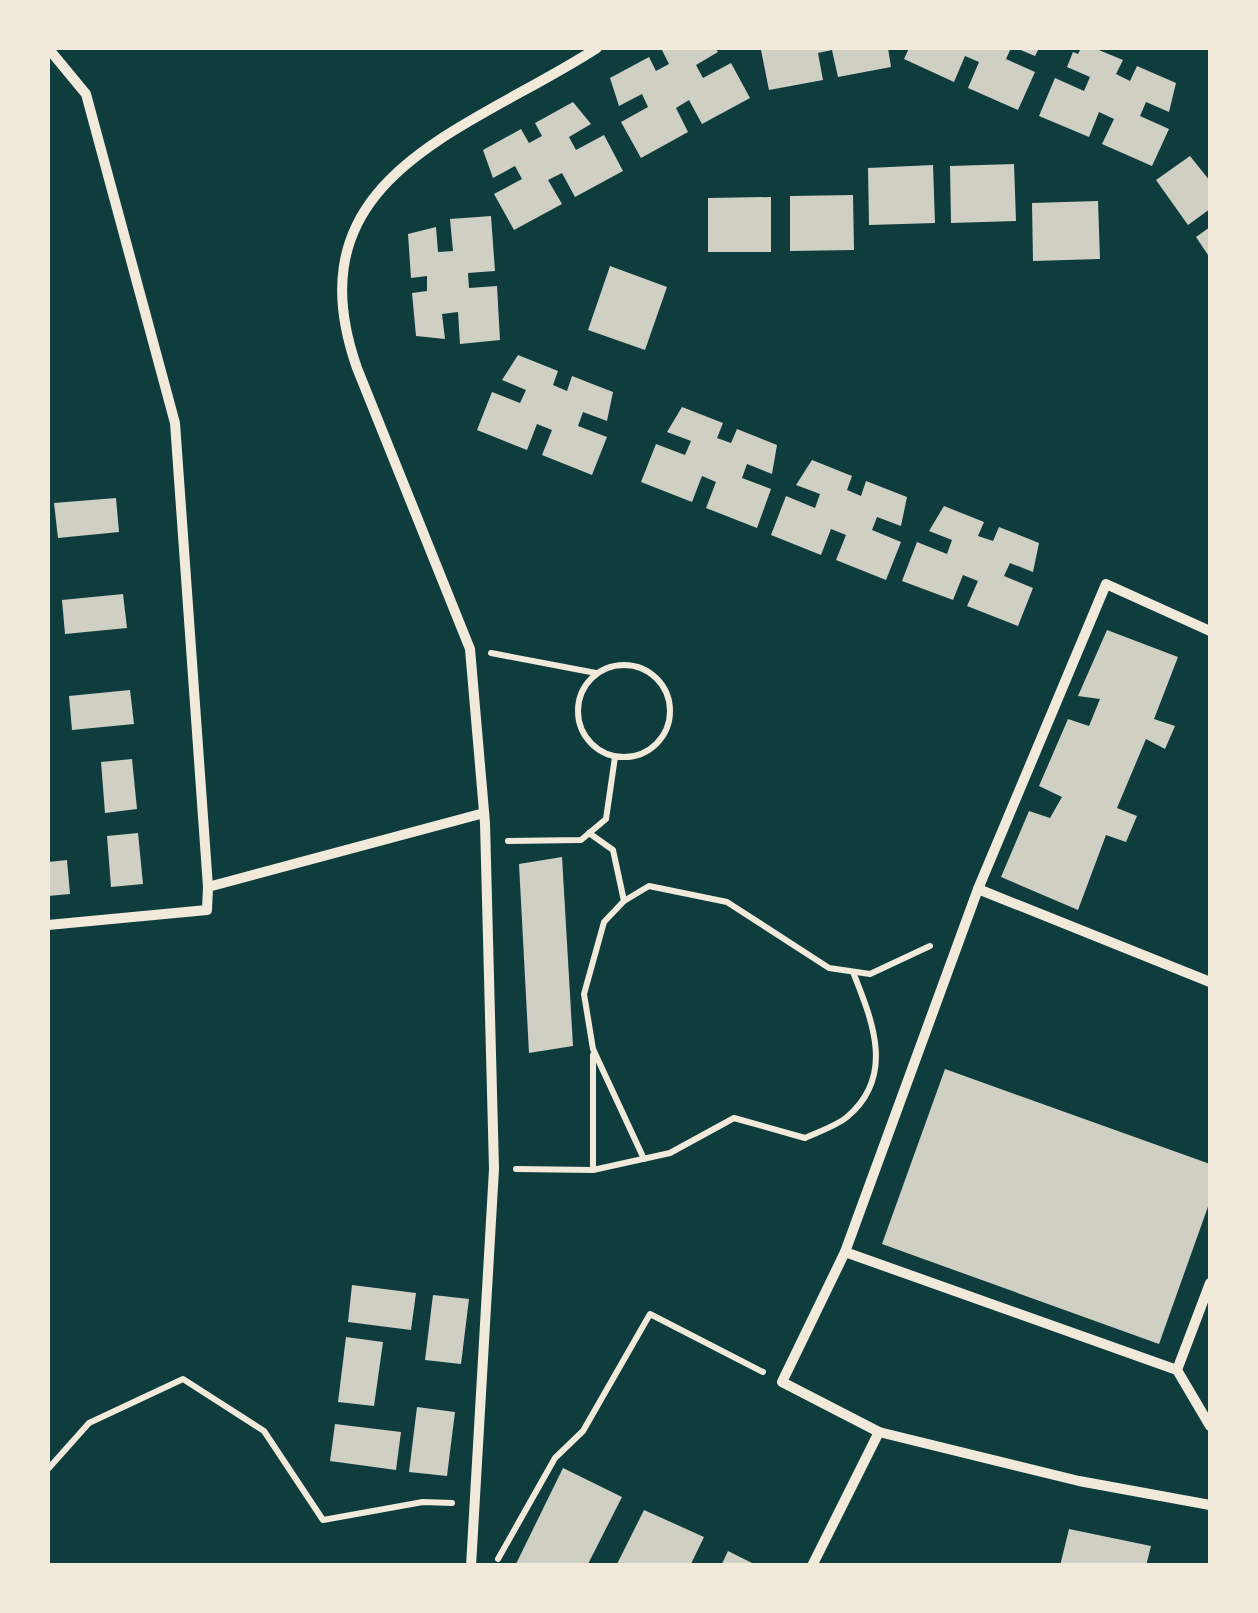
<svg xmlns="http://www.w3.org/2000/svg" width="1258" height="1613" font-family="Cabin,sans-serif">
<rect width="100%" height="100%" fill="#0f3d3e"/>
<!-- building -->
<g fill="#cfcfc3">
<path d="M667 48H715L718 52 696 65 703 78 731 63 750 98 702 124 689 100 676 108 688 132 641 158 621 122 648 107 642 94 619 106 610 78 649 57 656 71 669 64 662 50Z"/>
<path d="M773 48H888L891 67 838 77 832 50 818 53 823 80 769 90 761 50Z"/>
<path d="M909 48H1011L1006 59 1035 72 1018 110 968 88 979 62 965 56 954 82 904 59Z"/>
<path d="M1016 48H1039L1035 56Z"/>
<path d="M1081 48H1094L1123 60 1116 74 1130 81 1137 66 1176 83 1169 112 1146 102 1140 116 1169 129 1152 166 1102 144 1114 119 1099 112 1089 137 1039 116 1055 78 1084 91 1090 77 1067 67 1073 52 1078 54Z"/>
<path d="M573 102 591 124 569 137 576 150 604 135 623 171 575 197 562 173 548 180 562 204 514 230 494 194 522 179 515 166 493 178 483 150 521 129 529 143 542 136 535 123Z"/>
<path d="M1190 156 1210 181V209L1188 225 1156 180Z"/>
<path d="M1014 164 1016 221 951 223 950 166Z"/>
<path d="M933 165 935 223 869 225 868 168Z"/>
<path d="M853 195 854 250 790 251V196Z"/>
<path d="M771 197V252H708V198Z"/>
<path d="M1098 201 1100 259 1033 261 1032 203Z"/>
<path d="M491 216 495 271 468 273 469 288 497 286 500 340 460 344 458 312 442 314 445 339 416 336 412 293 427 291V276L411 278 408 234 436 227 438 252 453 251 450 219Z"/>
<path d="M1210 227V258L1196 237Z"/>
<path d="M610 266 667 287 645 350 588 330Z"/>
<path d="M518 355 558 371 553 385 567 391 572 376 613 392 607 421 583 412 578 426 607 437 592 475 542 455 552 430 537 424 527 450 477 430 492 392 520 403 526 390 502 380Z"/>
<path d="M682 407 723 423 717 438 731 443 737 429 777 445 772 474 747 464 742 478 771 489 757 528 706 508 716 482 702 476 692 502 641 482 656 444 685 455 691 441 667 432Z"/>
<path d="M812 460 852 476 847 490 861 496 866 481 907 497 901 526 877 517 872 530 901 542 886 580 836 560 846 535 831 529 821 555 771 535 786 496 815 508 820 494 796 485Z"/>
<path d="M116 498 119 532 58 538 54 503Z"/>
<path d="M944 506 984 522 978 536 993 541 999 527 1039 543 1033 572 1010 563 1004 576 1033 588 1018 626 967 606 978 581 963 575 953 600 902 581 917 542 947 554 952 540 929 531Z"/>
<path d="M123 594 127 628 65 634 62 600Z"/>
<path d="M1107 630 1178 657 1154 719 1175 726 1165 749 1146 739 1117 808 1137 816 1126 842 1106 835 1078 910 1001 877 1029 811 1050 818 1062 797 1039 786 1068 719 1089 726 1100 699 1078 696Z"/>
<path d="M130 690 134 724 72 730 69 696Z"/>
<path d="M132 759 137 809 105 813 101 762Z"/>
<path d="M138 833 143 884 111 887 107 836Z"/>
<path d="M562 857 573 1046 529 1053 519 864Z"/>
<path d="M67 860 70 894 48 896V862Z"/>
<path d="M945 1069 1210 1164V1201L1159 1344 882 1244Z"/>
<path d="M352 1285 416 1293 411 1330 348 1322Z"/>
<path d="M433 1295 469 1299 461 1364 425 1360Z"/>
<path d="M346 1337 383 1342 374 1406 338 1402Z"/>
<path d="M417 1407 455 1412 447 1476 409 1472Z"/>
<path d="M335 1424 401 1432 396 1470 330 1461Z"/>
<path d="M563 1468 622 1497 587 1566H515Z"/>
<path d="M644 1510 704 1537 690 1566H616Z"/>
<path d="M1069 1529 1151 1546 1146 1566H1060Z"/>
<path d="M728 1551 758 1566H721Z"/>
</g>
<g fill="none" stroke-linecap="round" stroke-linejoin="round">
<!-- path -->
<g stroke="#f1e9da" stroke-width="6">
<path d="M491 653 596 673"/>
<circle cx="624" cy="711" r="46"/>
<path d="M589 833 613 850 624 901"/>
<path d="M508 841 581 840 606 819 615 757"/>
<path d="M593 1055V1170"/>
<path d="M644 1159 593 1049 584 994 604 922 624 901 649 886 727 902 829 968 870 974 930 946"/>
<path d="M516 1169 593 1170 670 1153 734 1118 805 1138C818 1132 836 1126 847 1117 896 1076 872 1020 853 972"/>
<path d="M48 1469 89 1423 183 1379 264 1431 323 1520 423 1502 452 1503"/>
<path d="M498 1559 555 1458 583 1431 650 1314 763 1372"/>
</g>
<!-- minor -->
<g stroke="#f1e9da" stroke-width="10">
<path d="M48 48 86 94 175 423 208 887"/>
<path d="M1210 631 1106 584 978 889 845 1252 782 1382 879 1432 1079 1481 1210 1505"/>
<path d="M978 889 1210 982"/>
<path d="M48 925 207 910 208 887 484 813"/>
<path d="M845 1252 1177 1370"/>
<path d="M1210 1283 1177 1370 1210 1426"/>
<path d="M471 1566 494 1169 485 823 470 649 357 368C289 175 469 131 597 48"/>
<path d="M812 1566 879 1432"/>
</g>
</g>
<!-- border -->
<rect width="1258" height="1613" fill="none" stroke="#f1e9da" stroke-width="100"/>
</svg>
